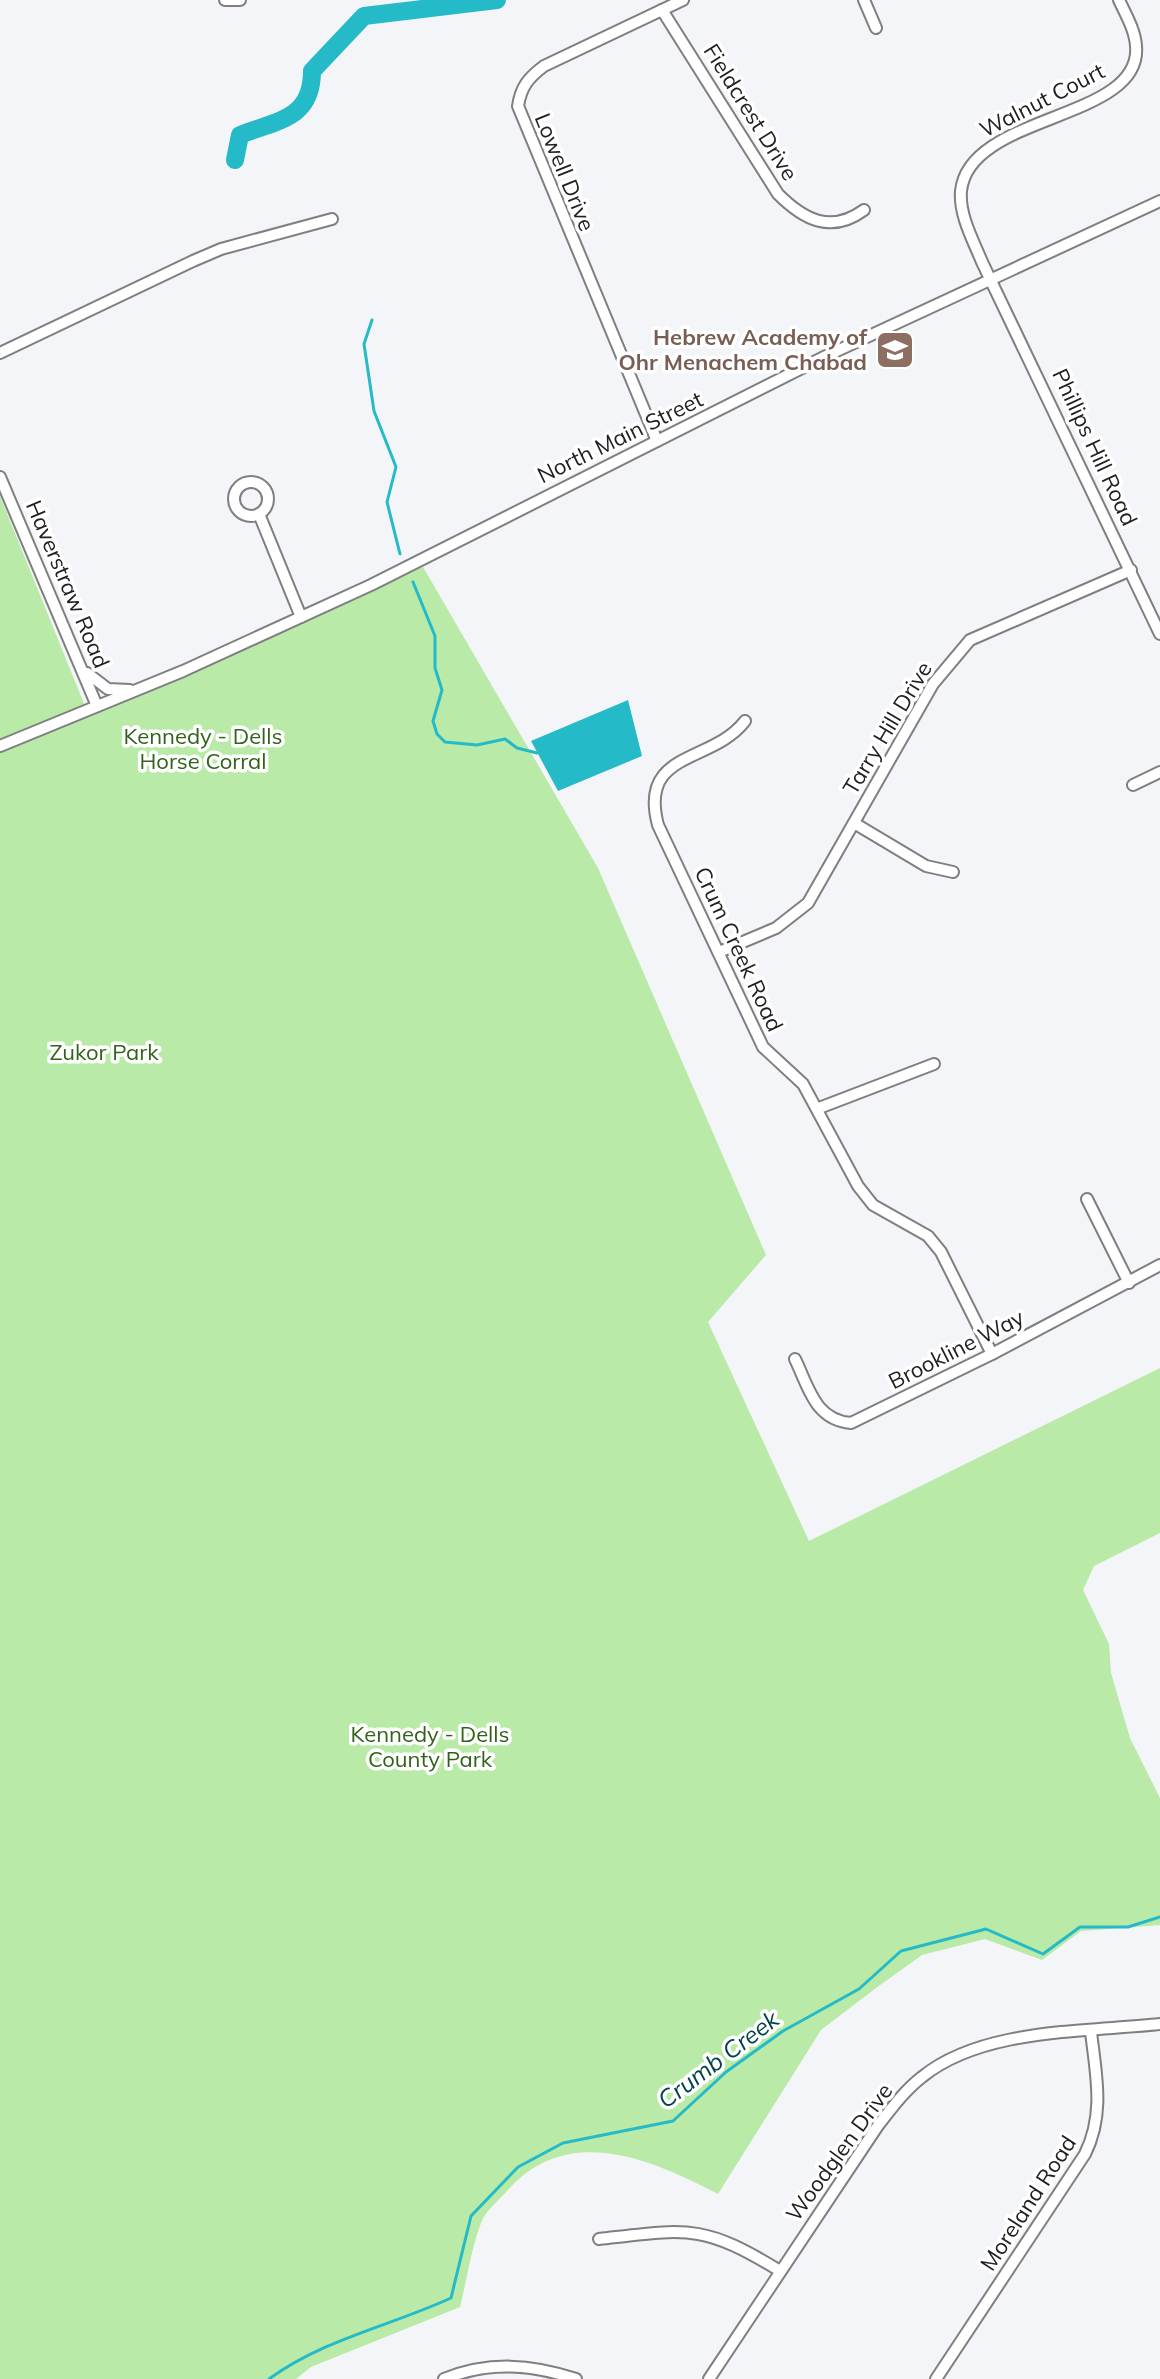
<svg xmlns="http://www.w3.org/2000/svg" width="1160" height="2379" font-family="Mulish,sans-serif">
<rect width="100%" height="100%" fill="#f4f5f8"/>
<!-- green -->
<g fill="#b9eaa7">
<path d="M0 496 85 706 0 741Z"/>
<path d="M423 567 598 868 766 1255 708 1322 809 1541 1160 1368V1533L1094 1566 1083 1590 1109 1644 1111 1673 1130 1738 1160 1798V1925L1081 1931 1042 1960 985 1939 922 1955 876 1988 821 2030 718 2194C653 2160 568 2122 508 2190 500 2199 485 2211 481 2223 471 2249 467 2279 460 2307L311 2367 296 2379H0V749Z"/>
</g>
<!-- water -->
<path fill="#25bac8" d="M628 700 642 756 558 791 531 741Z"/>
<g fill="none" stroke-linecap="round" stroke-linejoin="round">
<!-- stream -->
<g stroke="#25bac8" stroke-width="3">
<path d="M372 320 364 344 374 411 396 467 387 502 400 554"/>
<path d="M413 582 435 636V668L442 690 433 721 437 734 445 742 477 745 505 739 517 748 537 753"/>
<path d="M269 2379C324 2339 390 2326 451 2298L471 2216 518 2167 563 2143 673 2121 726 2072 783 2031 859 1989 901 1951 986 1929 1043 1954 1080 1927H1128L1160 1917"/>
</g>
<!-- river -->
<path stroke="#25bac8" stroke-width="18" d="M235 160 240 135C278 120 312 119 312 71L364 16 497 0"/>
<!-- minor casing -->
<g stroke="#7f7f82" stroke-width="14">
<g id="minor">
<path d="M225 0H240"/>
<path d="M864 0 876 28"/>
<path d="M1119 0C1126 15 1135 30 1136 46 1143 121 969 113 961 191 959 215 973 240 982 262L1160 634"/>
<path d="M662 10 778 194C804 220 831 234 864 210"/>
<path d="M0 353 193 261 221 249 332 219"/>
<path d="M657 441 518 106C521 87 528 78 544 66L683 0"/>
<path d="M0 477 97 706"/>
<circle cx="251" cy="499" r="17"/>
<path d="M259 514 301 617"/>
<path d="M87 673 108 689 130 690"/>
<path d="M745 721C712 764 638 750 658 825L763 1047 803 1084 858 1186 873 1205 928 1236 941 1252 992 1354"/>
<path d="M0 746 183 671 371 585 826 356 1160 201"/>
<path d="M1133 785 1160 772"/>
<path d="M854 823 926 866 953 872"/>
<path d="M719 952 776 928 808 903 933 684 970 640 1131 570"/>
<path d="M819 1108 934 1064"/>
<path d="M1087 1199 1129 1283"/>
<path d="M795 1359C809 1388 815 1420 851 1423L992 1354 1160 1265"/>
<path d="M599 2239C687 2229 702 2223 780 2271"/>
<path d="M444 2379C489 2361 531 2364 576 2379"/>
<path d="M709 2379 877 2127C891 2109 904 2091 922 2077 982 2028 1086 2032 1160 2024"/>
<path d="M936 2379 1085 2154C1105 2114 1096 2075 1091 2032"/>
</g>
</g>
<!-- minor -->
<use href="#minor" stroke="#fff" stroke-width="10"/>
</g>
<!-- icons -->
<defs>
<g id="school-square" transform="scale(2)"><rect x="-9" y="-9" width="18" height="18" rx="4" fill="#8d6e63" stroke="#fff"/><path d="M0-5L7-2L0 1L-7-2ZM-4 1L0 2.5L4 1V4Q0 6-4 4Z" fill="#fff"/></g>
</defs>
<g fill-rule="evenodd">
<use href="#school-square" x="895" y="350"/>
</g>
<g text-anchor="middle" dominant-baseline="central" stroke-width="7" stroke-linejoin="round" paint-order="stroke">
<!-- street labels -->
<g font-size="22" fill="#202022" stroke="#fff">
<text transform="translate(1042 100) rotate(-27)">Walnut Court</text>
<text transform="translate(751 112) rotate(58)">Fieldcrest Drive</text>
<text transform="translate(565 172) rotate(68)">Lowell Drive</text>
<text transform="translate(620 437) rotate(-26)">North Main Street</text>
<text transform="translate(1095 447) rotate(65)">Phillips Hill Road</text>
<text transform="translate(68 584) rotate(67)">Haverstraw Road</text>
<text transform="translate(887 728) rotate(-59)">Tarry Hill Drive</text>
<text transform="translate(739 949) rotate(65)">Crum Creek Road</text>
<text transform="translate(956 1349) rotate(-27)">Brookline Way</text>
<text transform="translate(839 2152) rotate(-54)">Woodglen Drive</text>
<text transform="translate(1028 2203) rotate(-57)">Moreland Road</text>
</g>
<!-- education labels -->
<g font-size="22" font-weight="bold" fill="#785e54" stroke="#fff" text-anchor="end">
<text x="867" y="337">Hebrew Academy of<tspan x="867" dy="25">Ohr Menachem Chabad</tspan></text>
</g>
<!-- park labels -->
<g font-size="22" fill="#31631a" stroke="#fff">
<text x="203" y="736">Kennedy - Dells<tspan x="203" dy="25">Horse Corral</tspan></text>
<text x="104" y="1052">Zukor Park</text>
<text x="430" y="1734">Kennedy - Dells<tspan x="430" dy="25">County Park</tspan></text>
</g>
<!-- water labels -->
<g font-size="24" font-style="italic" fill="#024349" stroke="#fff">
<text transform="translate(718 2059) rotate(-37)">Crumb Creek</text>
</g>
</g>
</svg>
